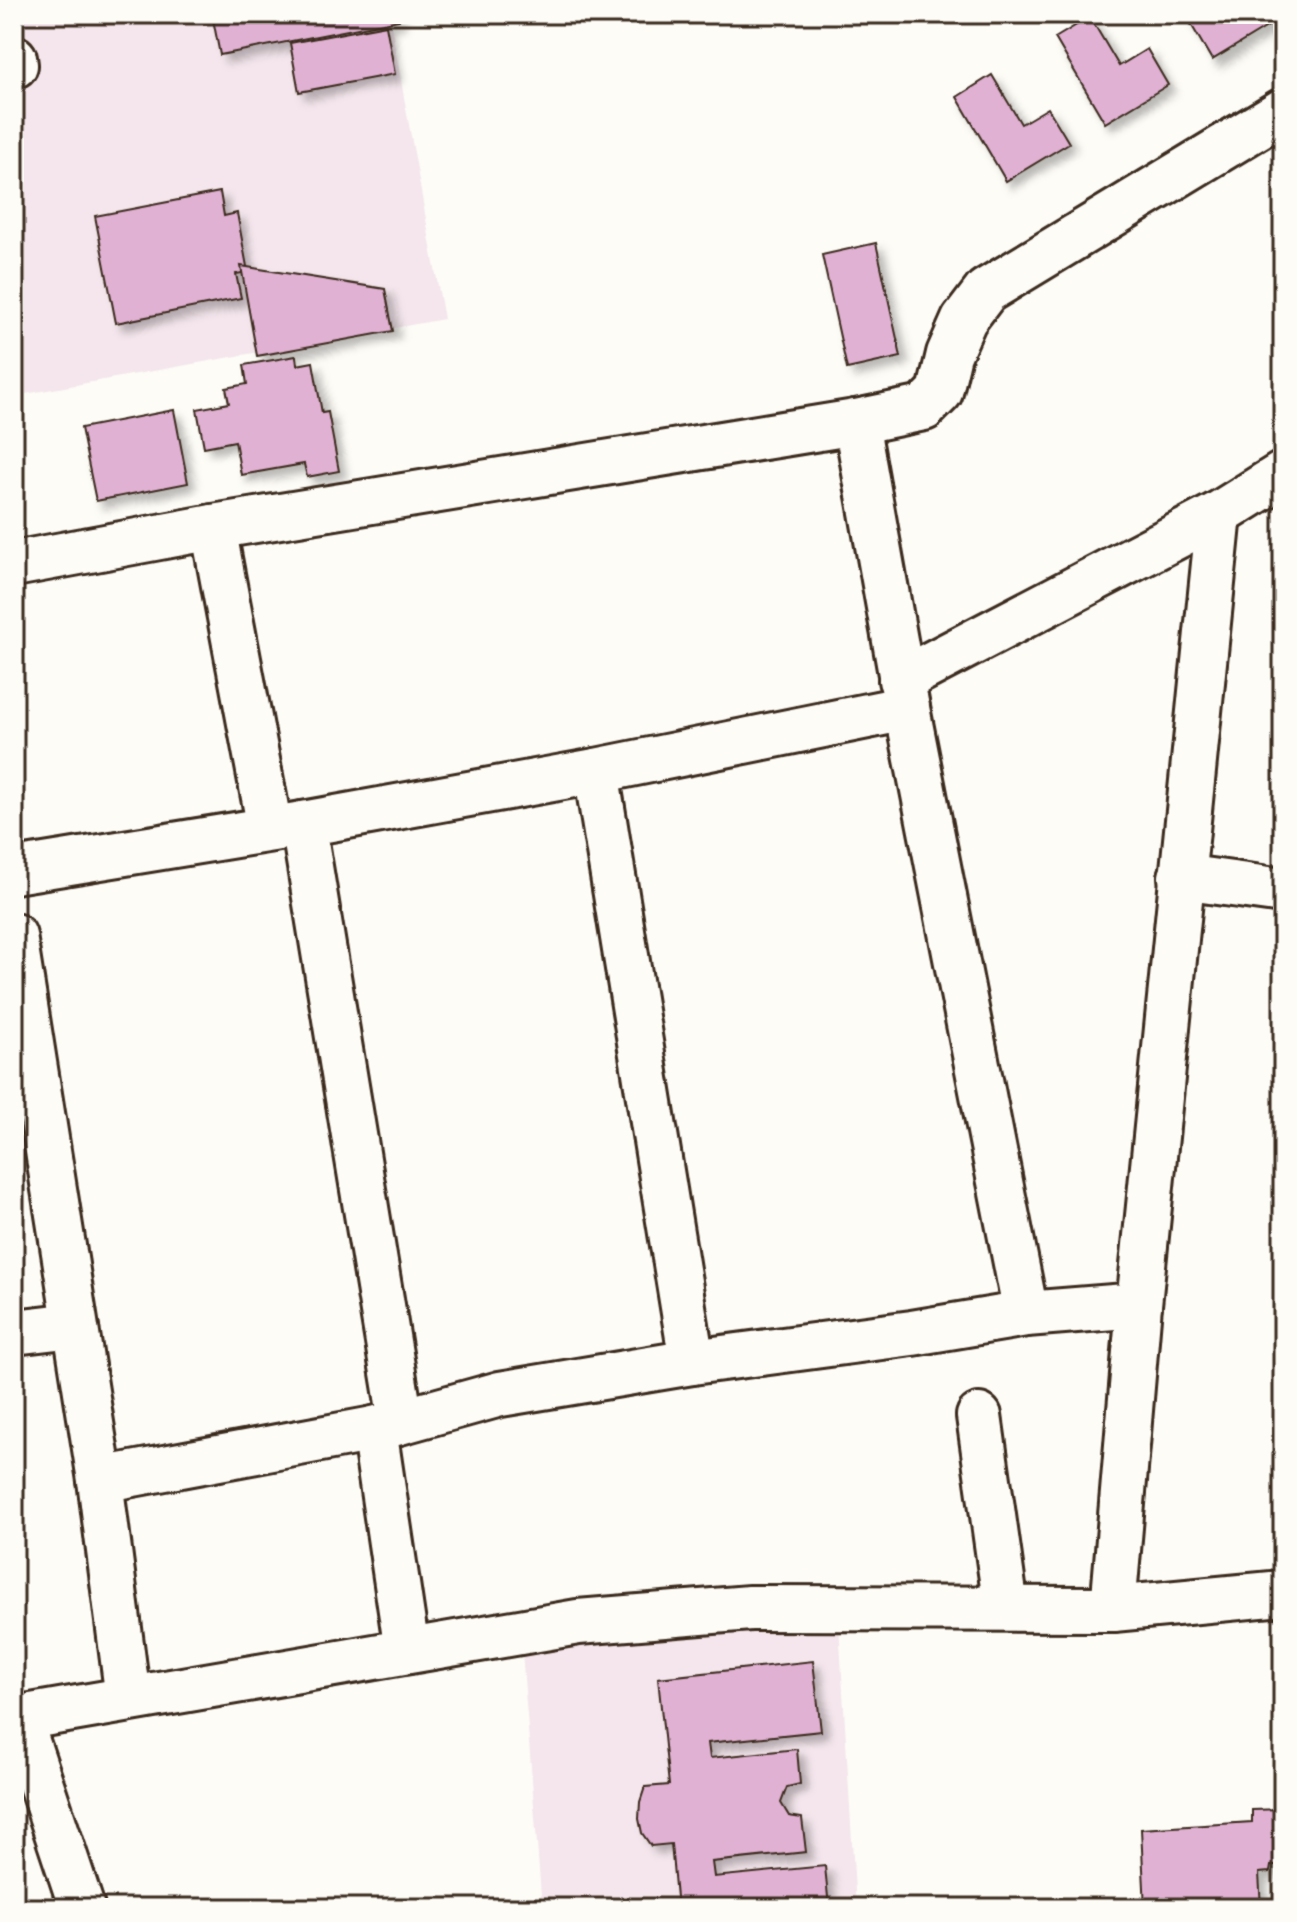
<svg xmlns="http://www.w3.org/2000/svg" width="1297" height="1922" font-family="Dekko,sans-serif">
<defs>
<filter id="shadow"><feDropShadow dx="7" dy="7" stdDeviation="4" flood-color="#0004"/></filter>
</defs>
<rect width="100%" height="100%" fill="#fdfcf7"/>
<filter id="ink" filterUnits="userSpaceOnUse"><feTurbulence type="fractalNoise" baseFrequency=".0125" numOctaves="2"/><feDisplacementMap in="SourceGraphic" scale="16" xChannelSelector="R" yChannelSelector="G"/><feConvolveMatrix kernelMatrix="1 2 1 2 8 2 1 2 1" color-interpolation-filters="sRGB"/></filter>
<g filter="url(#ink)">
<!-- built -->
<g fill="#f4e6ec">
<path d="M14 14H389L444 319 14 396Z"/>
<path d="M839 1625 856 1908H542L522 1652 599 1636Z"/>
</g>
<!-- building -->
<g fill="#e0b1d3" stroke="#3b2a1e" stroke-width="2" filter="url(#shadow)">
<path d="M212 14H398L399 20 220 55Z"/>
<path d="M1185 14H1270L1275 22 1212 60Z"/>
<path d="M1090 17 1119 66 1147 49 1168 85 1105 123 1055 38Z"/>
<path d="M386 25 395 74 299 92 290 43Z"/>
<path d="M992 75 1021 124 1048 108 1069 143 1006 181 957 97Z"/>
<path d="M220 192 224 216 237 213 248 272 236 274 241 298 116 323 95 216Z"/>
<path d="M876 243 901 357 847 369 822 255Z"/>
<path d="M241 266 385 289 393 331 257 356Z"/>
<path d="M296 356 297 365 313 362 322 413 328 412 339 471 307 477 304 464 241 475 235 441 204 447 197 409 229 403 226 388 247 384 244 365Z"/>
<path d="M174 410 188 483 96 501 81 428Z"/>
<path d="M813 1661 821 1731 708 1743 710 1758 797 1749 800 1784 787 1787 781 1803 789 1816 802 1818 806 1852 712 1862 714 1877 825 1866 829 1908H677L671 1844 651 1846 642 1833 639 1819 640 1802 645 1787 669 1785 658 1678Z"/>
<path d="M1283 1809V1866H1271L1270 1872 1259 1873 1261 1908H1145L1141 1829 1252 1822V1810Z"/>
</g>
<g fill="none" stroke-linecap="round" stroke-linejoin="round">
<!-- minor casing -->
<g stroke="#3b2a1e" stroke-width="50">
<g id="minor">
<path d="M14 58 15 65"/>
<path d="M856 422 907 708 1026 1314"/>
<path d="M213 527 270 829"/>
<path d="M14 564 213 527 856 422 924 408 940 392 949 354 964 320 986 291 1283 111"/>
<path d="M901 680 1219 514 1283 474"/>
<path d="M596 771 692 1362"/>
<path d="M303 824 401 1421"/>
<path d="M14 871 303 824 596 771 907 708"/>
<path d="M1181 877 1283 891"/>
<path d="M14 936 100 1480 128 1699"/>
<path d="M14 1332 74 1325"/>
<path d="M979 1416 1006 1608"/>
<path d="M374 1429 407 1651"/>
<path d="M100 1480 374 1429 500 1394 692 1362 912 1333 1026 1314 1139 1305"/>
<path d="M1113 1609 1139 1305 1219 514"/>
<path d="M19 1718 82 1908"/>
<path d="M14 1719 578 1622 750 1608 1113 1609 1283 1593"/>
</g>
</g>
<!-- minor -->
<use href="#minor" stroke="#fdfcf7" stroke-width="44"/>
</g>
</g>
<!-- margin -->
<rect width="1297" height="1922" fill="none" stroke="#fdfcf7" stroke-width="48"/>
<rect x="24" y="24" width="1249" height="1874" fill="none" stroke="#3b2a1e" stroke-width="3" filter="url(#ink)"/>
</svg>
